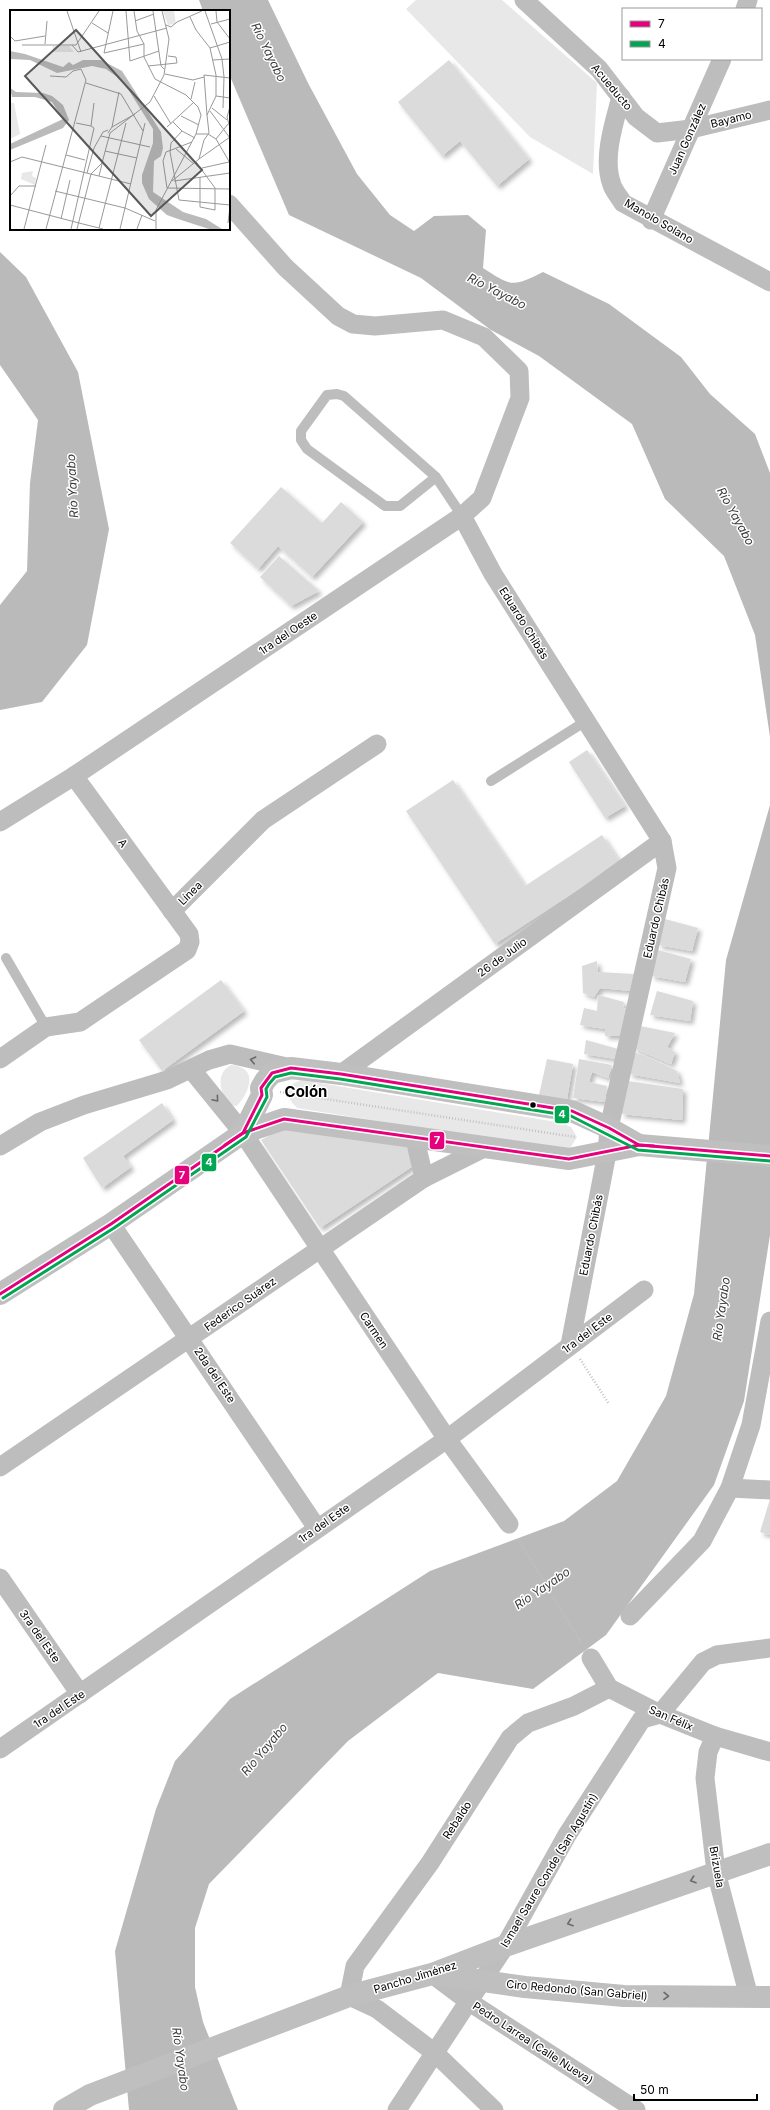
<svg xmlns="http://www.w3.org/2000/svg" width="770" height="2110" font-family="Inter,sans-serif">
<defs>
<filter id="shadow"><feDropShadow dx="3.5" dy="3.5" stdDeviation="2" flood-color="#0004"/></filter>
</defs>
<rect width="100%" height="100%" fill="#fff"/>
<!-- green -->
<g fill="#e8e8e8">
<path d="M416 0H502L597 83 593 174 530 137 406 9Z"/>
<path d="M231 1065C259 1067 250 1092 237 1106L229 1105C220 1094 215 1073 231 1065Z"/>
<path d="M301 1080 562 1123 571 1127 577 1137 571 1147 564 1151 297 1108C289 1100 287 1096 290 1085Z"/>
</g>
<!-- water -->
<g fill="#bababa">
<path d="M199 0H268L308 83 357 174 390 215 414 231 434 216 468 215 486 230 483 268C512 287 513 287 543 272L609 304 681 357 710 394 755 434 770 473V737L755 635 724 556 665 499 632 424 539 356 491 330 421 278 289 215 229 74V11H203Z"/>
<path d="M0 252 26 277 78 372 109 529 87 645 42 702 0 710V605L27 571 30 483 38 420 0 365Z"/>
<path d="M770 805V1235L744 1401 714 1485 606 1635 533 1689 438 1673 348 1741 209 1884 195 1928V1987L203 2022 238 2110H129L115 1951 156 1809 175 1761 230 1699 430 1571 564 1521 617 1481 666 1396 694 1294 726 960Z"/>
</g>
<!-- building -->
<g fill="#dbdbdb" filter="url(#shadow)">
<path d="M449 60 529 159 497 186 460 141 442 156 398 102Z"/>
<path d="M281 487 322 523 341 502 363 522 312 577 278 546 258 569 230 543Z"/>
<path d="M279 556 319 591 291 606 260 577Z"/>
<path d="M587 750 625 806 605 818 569 762Z"/>
<path d="M453 780 525 886 602 835 620 862 495 944 406 811Z"/>
<path d="M665 919 698 928 692 951 658 945Z"/>
<path d="M658 950 691 959 685 982 651 976Z"/>
<path d="M597 961 598 972 634 974 632 991 600 988 594 997 583 993 582 966Z"/>
<path d="M221 980 244 1011 162 1071 139 1040Z"/>
<path d="M657 991 693 1001 690 1021 650 1015Z"/>
<path d="M598 995 624 1002 623 1008 627 1009 620 1036H605V1029L580 1025 584 1008 597 1011Z"/>
<path d="M640 1026 675 1033 667 1047 675 1052 671 1064 633 1048Z"/>
<path d="M586 1040 618 1049 616 1059 584 1054Z"/>
<path d="M632 1052 644 1055 677 1071 680 1083 629 1074Z"/>
<path d="M547 1059 573 1064 567 1099 539 1095Z"/>
<path d="M579 1059 612 1065 608 1078 592 1072 589 1082 607 1086 605 1102 573 1098Z"/>
<path d="M628 1081 683 1089 682 1120 621 1114Z"/>
<path d="M162 1103 173 1120 123 1156 131 1167 102 1188 83 1158Z"/>
<path d="M284 1128 407 1147 413 1166 320 1228 261 1140Z"/>
<path d="M770 1499V1535L760 1532Z"/>
</g>
<g fill="none" stroke-linecap="round" stroke-linejoin="round">
<!-- path -->
<g stroke="#c2c2c2" stroke-width="2.5" stroke-dasharray="1 2" stroke-linecap="butt">
<path d="M280 1092 575 1137"/>
<path d="M580 1359 609 1404"/>
<path d="M518 1539 582 1644"/>
</g>
<!-- lane -->
<g stroke="#bdbdbd" stroke-width="10">
<path d="M436 477 400 506H385L307 449 301 440V431L327 395 337 394 344 396 436 477 462 516"/>
<path d="M491 781 586 721"/>
<path d="M6 958 46 1027"/>
</g>
<!-- street -->
<g stroke="#bdbdbd" stroke-width="19">
<path d="M524 0 599 69 636 117 657 133 691 129 770 110"/>
<path d="M745 9 748 0"/>
<path d="M621 97C614 123 602 159 612 185 614 191 620 198 623 203L770 282"/>
<path d="M651 220 722 59"/>
<path d="M462 516 493 574 662 841 667 868 609 1128 607 1153 570 1345"/>
<path d="M0 822 74 776 462 516 482 498 520 398 519 371 484 337 443 320 375 326 353 324 338 316 285 267 229 204"/>
<path d="M172 911 263 820 377 744"/>
<path d="M0 1059 46 1027 80 1022 187 950 190 942 189 934 74 776"/>
<path d="M191 1069 243 1133 447 1439 509 1524"/>
<path d="M341 1074 662 841"/>
<path d="M415 1139 424 1178"/>
<path d="M0 1146 40 1122 84 1105 167 1080 209 1060 230 1054 291 1068"/>
<path d="M111 1224 317 1528"/>
<path d="M0 1467 424 1178 484 1148"/>
<path d="M730 1488 770 1490"/>
<path d="M0 1578 80 1694"/>
<path d="M630 1616 702 1541 730 1488 751 1425 770 1321"/>
<path d="M591 1658 609 1688 660 1714 715 1736 770 1752"/>
<path d="M715 1736 708 1752 705 1778 716 1872 749 1997"/>
<path d="M0 1749 447 1439 644 1290"/>
<path d="M432 1974 468 2001 636 2110"/>
<path d="M397 2110 505 1946 567 1835 642 1719 660 1714 703 1662 717 1655 770 1648"/>
<path d="M494 2110 435 2053 377 2009 349 1996 355 1966 430 1863 510 1738 528 1723 574 1706 609 1688"/>
</g>
<!-- secondary -->
<g stroke="#bfbfbf" stroke-width="22">
<path d="M243 1133 262 1095 261 1088 265 1081 272 1073 291 1068 341 1074 572 1111 609 1128 639 1145"/>
<path d="M0 1294 111 1224 243 1133 284 1119 569 1159 639 1145 770 1156"/>
<path d="M435 1974 525 1987 624 1996 770 1997"/>
<path d="M64 2110 90 2095 349 1996 432 1974 505 1946 770 1854"/>
</g>
<!-- bus-1 casing -->
<g stroke="#fff" stroke-width="6">
<g id="bus-1">
<path d="M225 1145 243 1133 284 1119 569 1159 639 1145 654 1146"/>
<path d="M0 1294 111 1224 243 1133 262 1095 261 1088 272 1073 291 1068 341 1074 572 1111 609 1128 639 1145 770 1156"/>
</g>
</g>
<!-- bus-2 casing -->
<g stroke="#fff" stroke-width="6">
<path id="bus-2" d="M3 1298 114 1228 246 1137 267 1097 266 1089 269 1084 275 1077 291 1073 340 1079 571 1116 638 1150 770 1161"/>
</g>
<!-- bus-1 -->
<use href="#bus-1" stroke="#e5007d" stroke-width="3"/>
<!-- bus-2 -->
<use href="#bus-2" stroke="#00a651" stroke-width="3"/>
</g>
<!-- one-way arrows -->
<defs><path id="oneway-chevron" d="M-2-3.5L2.5 0L-2 3.5" fill="none" stroke-width="1.6" stroke-linecap="round" stroke-linejoin="round"/></defs>
<g stroke="#686868">
<use href="#oneway-chevron" transform="translate(253 1060) rotate(-167)"/>
<use href="#oneway-chevron" transform="translate(216 1099) rotate(50)"/>
</g>
<g stroke="#696969">
<use href="#oneway-chevron" transform="translate(693 1880) rotate(161)"/>
<use href="#oneway-chevron" transform="translate(570 1923) rotate(161)"/>
<use href="#oneway-chevron" transform="translate(666 1996) rotate(1)"/>
</g>
<!-- markers -->
<circle fill="#000" stroke="#fff" stroke-width="1.5" cx="533" cy="1105" r="3.5"/>
<g text-anchor="middle" dominant-baseline="central" stroke-width="3" stroke-linejoin="round" paint-order="stroke">
<!-- street labels -->
<g font-size="11" fill="#000" stroke="#fff">
<text transform="translate(612 87) rotate(50)">Acueducto</text>
<text transform="translate(731 119) rotate(-14)">Bayamo</text>
<text transform="translate(687 139) rotate(-66)">Juan González</text>
<text transform="translate(659 221) rotate(30)">Manolo Solano</text>
<text transform="translate(524 623) rotate(58)">Eduardo Chibás</text>
<text transform="translate(288 633) rotate(-34)">1ra del Oeste</text>
<text transform="translate(123 843) rotate(54)">A</text>
<text transform="translate(190 893) rotate(-45)">Línea</text>
<text transform="translate(656 918) rotate(-77)">Eduardo Chibás</text>
<text transform="translate(502 957) rotate(-36)">26 de Julio</text>
<text transform="translate(591 1235) rotate(-79)">Eduardo Chibás</text>
<text transform="translate(240 1304) rotate(-35)">Federico Suárez</text>
<text transform="translate(374 1330) rotate(56)">Carmen</text>
<text transform="translate(587 1333) rotate(-37)">1ra del Este</text>
<text transform="translate(215 1375) rotate(56)">2da del Este</text>
<text transform="translate(324 1523) rotate(-35)">1ra del Este</text>
<text transform="translate(40 1636) rotate(55)">3ra del Este</text>
<text transform="translate(59 1709) rotate(-34)">1ra del Este</text>
<text transform="translate(671 1718) rotate(23)">San Félix</text>
<text transform="translate(457 1820) rotate(-57)">Rebaldo</text>
<text transform="translate(717 1867) rotate(80)">Brizuela</text>
<text transform="translate(549 1870) rotate(-59)">Ismael Saure Conde (San Agustín)</text>
<text transform="translate(415 1977) rotate(-17)">Pancho Jiménez</text>
<text transform="translate(577 1990) rotate(5)">Ciro Redondo (San Gabriel)</text>
<text transform="translate(533 2043) rotate(33)">Pedro Larrea (Calle Nueva)</text>
</g>
<!-- water labels -->
<g font-size="12" font-style="italic" fill="#3d3d3d" stroke="#fff">
<text transform="translate(269 52) rotate(64)">Río Yayabo</text>
<text transform="translate(497 291) rotate(27)">Río Yayabo</text>
<text transform="translate(72 486) rotate(-93)">Río Yayabo</text>
<text transform="translate(736 516) rotate(61)">Río Yayabo</text>
<text transform="translate(721 1309) rotate(-82)">Río Yayabo</text>
<text transform="translate(542 1588) rotate(-34)">Río Yayabo</text>
<text transform="translate(264 1749) rotate(-50)">Río Yayabo</text>
<text transform="translate(181 2059) rotate(82)">Río Yayabo</text>
</g>
<!-- district labels -->
<g font-size="15" font-weight="bold" fill="#000" stroke="#fff">
<text x="306" y="1091">Colón</text>
</g>
</g>
<!-- overview -->
<g transform="translate(10 10)">
<rect width="220" height="220" fill="#fff"/>
<path d="M153 1H164L166 14 158 15ZM43 36H59L64 42H42ZM0 93H4L10 124 0 129ZM23 161 22 166 26 168 25 175 11 169 12 163Z" fill="#e8e8e8"/>
<path d="M0 41 15 44 53 57 59 52 63 55 73 50H91L112 61 151 122 153 138 151 146 144 151 143 182 173 202 196 209 212 219H199L168 209 157 205 139 189 132 173V165L143 133V119L113 71 96 59 82 56 47 63 20 50 0 49ZM0 78 6 82 33 83 42 86 53 95 59 110 53 118 0 140V134L53 109 42 92 25 87H2Z" fill="#bababa"/>
<path fill="none" stroke="#999" stroke-width="1" d="M57 1 71 42M103 1 94 43 134 34M116 1 120 51 149 41M124 1 127 21 134 34V47L145 69 176 85 188 97 191 105 186 124M143 1 151 56 154 59M195 1 212 49 214 67 213 98M206 1 207 12 220 29M125 11 144 4M167 12 192 1M82 13 98 23M201 14 220 9M156 15 161 17 167 12M0 26 5 31 35 26M35 34 37 11M12 35H66L89 1M62 35 68 42 157 18M200 38 220 32M203 50 220 49M138 56 167 53 166 47 158 46M155 64 183 70 194 67M76 73 111 84 133 121M144 86 161 114M206 86 220 88M181 89 185 72M220 97 217 107 220 118M202 98 217 110M200 101 220 128M197 105 194 65 220 68M171 106 189 115M163 112 172 121 185 128M66 113 81 116M102 117 109 82M157 117 184 92M172 121 161 133 160 142 169 190 220 195M98 123 102 117 125 104M198 124 206 129 220 153M91 126 140 137M206 129 218 114M182 132 156 142 153 151 157 178 220 179M166 139 184 154M95 141 127 148M56 145 75 150M189 149 220 127M0 152 12 147 121 174M186 152 205 178V200L190 197V167M192 158 219 152M77 163 84 138 93 122 98 120M89 166 92 154M162 171 189 149 194 130 199 123 197 105 206 86V65L200 38 186 20 180 7M164 171 220 163M45 181 115 198 145 211M0 186 9 176H26M0 195 69 213M51 209 60 170M69 213 93 219M218 213 220 197M89 218 116 113M14 219 36 135M36 219 76 70 71 59 63 61 56 67 40 66M61 219 84 118 81 116 84 93M67 219 81 164 92 153 100 123 140 92 154 65 159 29 152 1M110 219 135 113M127 219 132 205M146 219V200L186 124H198"/>
<path fill="#595959" fill-opacity="0.15" stroke="#595959" stroke-width="2" d="M66 20 192 160 141 206 15 66Z"/>
<rect width="220" height="220" fill="none" stroke="#000" stroke-width="2"/>
</g>
<g stroke="#fff" stroke-width="1.5">
<rect x="554" y="1105" width="16" height="19" rx="4" fill="#00a651"/>
<rect x="429" y="1131" width="16" height="19" rx="4" fill="#e5007d"/>
<rect x="201" y="1153" width="16" height="19" rx="4" fill="#00a651"/>
<rect x="174" y="1165" width="16" height="20" rx="4" fill="#e5007d"/>
</g>
<g font-size="11" text-anchor="middle" font-weight="bold" fill="#fff">
<text x="562" y="1118">4</text>
<text x="437" y="1144">7</text>
<text x="209" y="1166">4</text>
<text x="182" y="1179">7</text>
</g>
<!-- legend -->
<rect x="622" y="8" width="140" height="52" fill="#ffffff" stroke="#999999"/>
<rect x="630" y="21" width="20" height="6" fill="#e5007d" stroke="#999999"/>
<text x="658" y="28" font-size="12" fill="#000000">7</text>
<rect x="630" y="41" width="20" height="6" fill="#00a651" stroke="#999999"/>
<text x="658" y="48" font-size="12" fill="#000000">4</text>
<!-- scale -->
<path d="M634 2094v6h123v-6" fill="none" stroke="#000000" stroke-width="2"/>
<text x="640" y="2094" font-size="12" fill="#000000" stroke="#ffffff" stroke-width="3" paint-order="stroke">50 m</text>
</svg>
